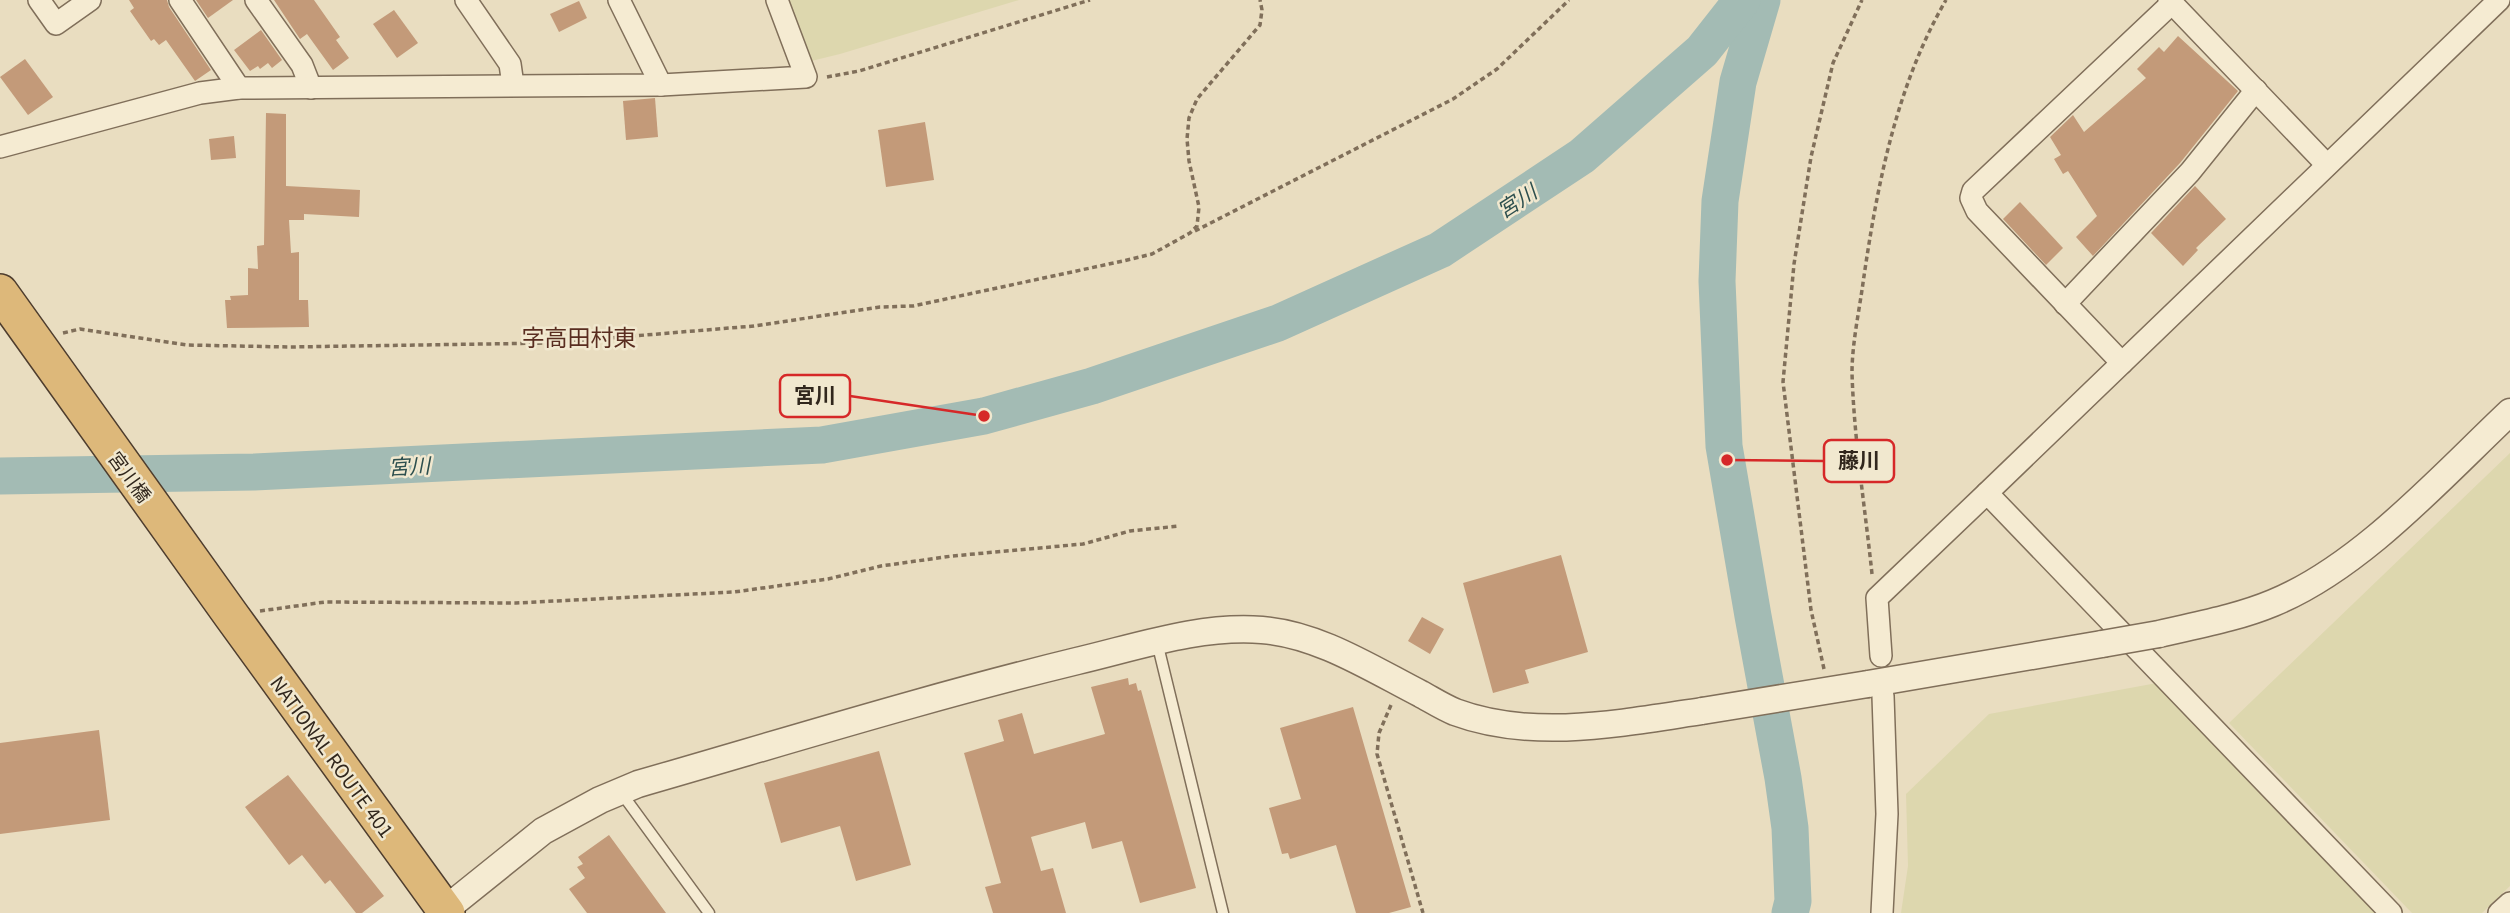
<svg xmlns="http://www.w3.org/2000/svg" width="2510" height="913" font-family="Georgia,'Noto Sans JP',serif">
<rect width="100%" height="100%" fill="#e9ddc0"/>
<!-- farmland -->
<g fill="#ddd7ae">
<path d="M783 0H1019L840 54 807 62Z"/>
<path d="M2510 453V886L2482 913H2412L2229 723Z"/>
<path d="M2157 683 2376 913H1901L1908 866 1906 794 1989 714Z"/>
</g>
<g fill="none" stroke-linecap="round" stroke-linejoin="round">
<!-- river -->
<g stroke="#a3bbb4" stroke-width="37">
<path d="M1762 0 1738 82 1720 201 1717 281 1724 446 1753 616 1783 778 1790 828 1793 901 1790 913"/>
<path d="M0 476 254 472 822 445 984 416 1092 386 1278 323 1440 250 1582 156 1702 51 1742 0"/>
</g>
</g>
<!-- building -->
<g fill="#c39a79">
<path d="M129 0H167L169 7 211 70 195 81 166 40 159 45 154 39 151 41 130 11 134 8Z"/>
<path d="M196 0H233L208 18Z"/>
<path d="M274 0H314L340 37 336 40 349 58 333 70 307 34 300 39Z"/>
<path d="M579 1 587 18 559 32 550 14Z"/>
<path d="M394 10 418 43 397 58 373 24Z"/>
<path d="M261 30 282 60 272 68 268 63 260 69 258 66 250 71 234 50Z"/>
<path d="M2178 36 2238 91 2180 163 2093 256 2076 237 2097 216 2068 171 2063 174 2054 159 2061 155 2050 137 2073 115 2084 132 2146 78 2137 69 2159 47 2164 52Z"/>
<path d="M25 59 53 97 28 115 0 77Z"/>
<path d="M655 98 658 137 626 140 623 101Z"/>
<path d="M266 113 286 114V186L360 190 359 217 304 214V220H289L291 253 299 252V300H308L309 327 227 328 225 300H231L230 296 248 295V268L258 269 257 246 264 245Z"/>
<path d="M925 122 934 180 886 187 878 130Z"/>
<path d="M234 136 236 158 211 160 209 139Z"/>
<path d="M2195 186 2226 219 2196 248 2198 250 2183 266 2151 233Z"/>
<path d="M2020 202 2063 248 2046 265 2003 219Z"/>
<path d="M1561 555 1588 652 1525 670 1529 683 1493 693 1463 583Z"/>
<path d="M1422 617 1444 629 1430 654 1408 641Z"/>
<path d="M1128 678 1129 685 1136 683 1138 691 1141 690 1196 888 1140 903 1122 841 1092 849 1085 822 1031 837 1041 871 1053 868 1066 913H993L985 887 1001 883 964 753 1004 741 998 720 1022 713 1034 754 1105 734 1091 687Z"/>
<path d="M1353 707 1411 907 1389 913H1356L1336 845 1290 859 1288 853 1282 854 1269 808 1301 799 1280 728Z"/>
<path d="M99 730 110 820 0 834V743Z"/>
<path d="M879 751 911 865 856 881 840 826 781 843 764 783Z"/>
<path d="M288 775 384 896 362 913H356L330 880 325 884 302 855 289 865 245 807Z"/>
<path d="M609 835 666 913H587L569 889 585 878 577 867 583 864 578 857Z"/>
</g>
<g fill="none" stroke-linecap="round" stroke-linejoin="round">
<!-- service casing -->
<g stroke="#806f5a" stroke-width="13">
<g id="service">
<path d="M1157 642 1223 913"/>
<path d="M620 791 709 913"/>
</g>
</g>
<!-- minor casing -->
<g stroke="#806f5a" stroke-width="24">
<g id="minor">
<path d="M39 0 56 24 90 0"/>
<path d="M180 0 239 88"/>
<path d="M256 0 302 65 311 88"/>
<path d="M466 0 510 64 513 85"/>
<path d="M619 0 661 85"/>
<path d="M2169 0 2327 165"/>
<path d="M0 147 200 93 239 88 661 85 806 77 777 0"/>
<path d="M2065 304 2190 172 2256 90"/>
<path d="M2122 363 1977 211 1971 198 1973 191 2172 3"/>
<path d="M1987 493 2499 0"/>
<path d="M1881 656 1877 598 1987 493 2391 913"/>
<path d="M1882 913 1887 814 1883 696"/>
<path d="M2499 913 2510 903"/>
</g>
</g>
<!-- tertiary casing -->
<g stroke="#806f5a" stroke-width="29">
<g id="tertiary">
<path d="M2159 634C2197 625 2237 618 2273 603 2361 567 2441 477 2510 412"/>
<path d="M1868 684 2102 644"/>
<path d="M441 913 543 831 600 800 638 784C784 742 929 697 1077 661 1137 647 1199 625 1262 630 1318 634 1372 669 1421 694 1432 700 1443 707 1455 712 1533 741 1622 723 1702 711"/>
</g>
</g>
<!-- trunk casing -->
<g stroke="#4e3d2e" stroke-width="38">
<path id="trunk" d="M0 292 231 615 447 913"/>
</g>
<!-- path -->
<g stroke="#806f5a" stroke-width="3.5" stroke-dasharray="5 3.5" stroke-linecap="butt">
<path d="M827 77 859 71 1090 0"/>
<path d="M1195 231 1453 99 1497 69 1569 0"/>
<path d="M63 333 80 329 187 345 289 347 549 343 754 326 880 307 913 306 1123 261 1152 254 1190 233 1197 226 1199 207 1189 161 1187 139 1189 118 1197 99 1260 25 1262 10 1260 0"/>
<path d="M1872 574C1865 507 1854 440 1852 373 1852 344 1859 312 1863 283 1877 186 1896 86 1946 0"/>
<path d="M260 611 325 602 516 603 734 592 828 579 881 566 952 556 1083 544 1130 531 1179 526"/>
<path d="M1824 669 1811 610 1783 382 1794 264 1811 157 1833 63 1862 0"/>
<path d="M1391 705 1379 733 1377 754 1423 913"/>
</g>
<!-- service -->
<use href="#service" stroke="#f5ebd2" stroke-width="10"/>
<!-- minor -->
<use href="#minor" stroke="#f5ebd2" stroke-width="21"/>
<!-- tertiary -->
<use href="#tertiary" stroke="#f5ebd2" stroke-width="26"/>
<!-- trunk -->
<use href="#trunk" stroke="#ddb87a" stroke-width="35"/>
<!-- tertiary-bridge casing -->
<g stroke="#806f5a" stroke-width="29" stroke-linecap="butt">
<g id="tertiary-bridge">
<path d="M2102 644 2159 634"/>
<path d="M1702 711 1868 684"/>
</g>
</g>
<!-- tertiary-bridge -->
<use href="#tertiary-bridge" stroke="#f5ebd2" stroke-width="26"/>
</g>
<g text-anchor="middle" dominant-baseline="central" stroke-width="5" stroke-linejoin="round" paint-order="stroke">
<!-- street labels -->
<g font-size="19" fill="#31271d" stroke="#f1e8cf">
<text transform="translate(131 476) rotate(54)">宮川橋</text>
<text transform="translate(333 756) rotate(54)">NATIONAL ROUTE 401</text>
</g>
<!-- water labels -->
<g font-size="21" font-style="italic" fill="#2d4f4e" stroke="#f1e8cf">
<text transform="translate(1516 200) rotate(-33)">宮川</text>
<text transform="translate(409 465) rotate(-3)">宮川</text>
</g>
<!-- quarter labels -->
<g font-size="23" fill="#592d20" stroke="#f1e8cf">
<text x="579" y="336">字高田村東</text>
</g>
</g>
<!-- callouts -->
<path fill="none" stroke="#d62828" stroke-width="2.5" d="M984 416L850 396M1727 460L1824 461"/>
<g fill="#d62828" stroke="#f1e8cf" stroke-width="2.5">
<circle cx="984" cy="416" r="7"/>
<circle cx="1727" cy="460" r="7"/>
</g>
<g fill="#f1e8cf" stroke="#d62828" stroke-width="2.5">
<rect x="780" y="375" width="70" height="42" rx="7"/>
<rect x="1824" y="440" width="70" height="42" rx="7"/>
</g>
<g font-size="21" text-anchor="middle" font-weight="bold" fill="#31271d">
<text x="815" y="403">宮川</text>
<text x="1859" y="468">藤川</text>
</g>
</svg>
